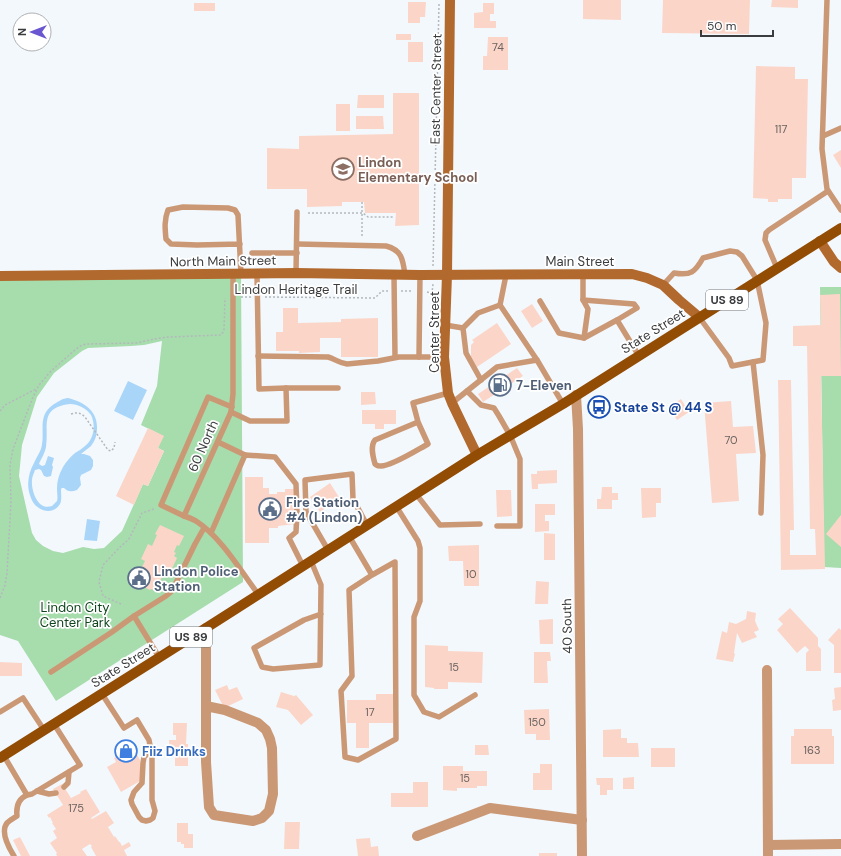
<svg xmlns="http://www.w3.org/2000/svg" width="841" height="856" font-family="'DM Sans',sans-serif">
<rect width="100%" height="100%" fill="#f3f8fd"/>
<!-- green -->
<g fill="#a7dcad" fill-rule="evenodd">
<path d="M241 274 243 582 56 701 18 641 0 635V276ZM162 341 157 386 141 425 163 436 158 448 164 451 148 486 143 484 122 531 104 548 94 549 83 547 63 553 53 551 43 546 36 540 32 533 19 476 22 445 37 397 54 373 82 351 88 348 131 346 144 345Z"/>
<path d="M820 287H841V568L824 567Z"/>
</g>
<!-- water -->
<g fill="#a9d5f9" fill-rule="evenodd">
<path d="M128 381 147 390 133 420 114 411Z"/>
<path d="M68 398C84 402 98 411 97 429 97 435 95 441 91 446 88 449 84 451 81 454H84L90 456 93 460V466L91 470 81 475 80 478 81 485 77 490C71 492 68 492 64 488H62L61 489C61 494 62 500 60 504 52 517 35 510 31 498 26 486 28 474 34 463 36 458 39 454 41 449 46 432 36 416 54 404 58 402 63 398 68 398ZM70 404C78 404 86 408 91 415 96 425 94 439 85 446 82 449 78 451 75 453 70 457 66 462 63 467 59 474 57 481 57 488 57 493 58 497 57 501L52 506C38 511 31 491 32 480 32 477 34 473 35 470L39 469 41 470 44 476 47 477 51 476 53 467 52 465 54 458 48 456 45 465 42 466 39 464C41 459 45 453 46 447 49 425 39 408 70 404Z"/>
<path d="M87 519 100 521 97 541 84 540Z"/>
</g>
<!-- building -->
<g fill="#fbd6c8">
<path d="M583 0H621V20L583 19Z"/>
<path d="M663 0H750L749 34 662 33Z"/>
<path d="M772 0H798V8L771 7Z"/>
<path d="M408 2H426L425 17H420V23H408Z"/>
<rect x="194" y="3" width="21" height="8"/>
<path d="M483 3H494V14H490V21H496V28H474V13L483 12Z"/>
<rect x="396" y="34" width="15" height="6"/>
<path d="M488 37H508V70H483V56H487Z"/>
<rect x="408" y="42" width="15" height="20"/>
<path d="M756 66 795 67V79H808L806 178H792V199H778V202H768V199L753 198Z"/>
<path d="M393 93H419V225L395 226 396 213H365L364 202H342V206L307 207V189H267V148L299 149V136L393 134Z"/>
<path d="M358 95H384V108H357Z"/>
<rect x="336" y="104" width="14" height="27"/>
<path d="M356 116H383L384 129H356Z"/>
<path d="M841 150V168L833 155Z"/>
<path d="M840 294 841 376H821L825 569 781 570 778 380H791L794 530H790V555H816L815 529H810L807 346H793V326L821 325 820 295Z"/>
<path d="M532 304 543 321 532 328 521 311Z"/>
<path d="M283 308H298V323L341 322V319L378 318V357H341V338H320V352L299 353V351H276V332H283Z"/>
<path d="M497 323 511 344 477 367 471 357V345L474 342 472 340Z"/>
<path d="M517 368 523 376 483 402 478 394Z"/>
<path d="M361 392H375L376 404 361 405Z"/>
<path d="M681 399 689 412 677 420 669 407Z"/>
<path d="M731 401 733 427 753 426 756 453 736 454 739 501 712 503 704 403Z"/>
<path d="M362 410H396V424H384V429H375V424H362Z"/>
<path d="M148 428 164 436 158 448 164 451 148 486 143 484 134 505 116 496Z"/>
<path d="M557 470V483L538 484V489H532L531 474H537V471Z"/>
<path d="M245 477H263V488H269V494H277V492H285V489H295V524L278 526V528H269V543H245Z"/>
<path d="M330 483 342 502 335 506 333 503 320 512 310 497Z"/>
<path d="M602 487H612V493H618V500H612V509H597V499H601Z"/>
<path d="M641 488H661V503H656V517L642 518Z"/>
<path d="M496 490H511L512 516 497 517Z"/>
<path d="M535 504H555V515H545V521H549V531L535 532Z"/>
<path d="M841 515V547L826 534Z"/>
<path d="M160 525 184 536 179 546 177 545 174 552 176 553 174 556 177 558 170 573 167 571 166 574 164 573 160 581 162 582 158 592 151 589 150 590 140 585V584L134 580 138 571H140L145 561 141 559 148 544 152 546 157 535 155 534Z"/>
<path d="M544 533 555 534V560H544Z"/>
<path d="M479 545V586H464L463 561H449L448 546Z"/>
<path d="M536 581 549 582 548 604H535Z"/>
<path d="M790 608 818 638V646L821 649V671H806V653L809 650 805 646 797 653 777 630 783 624 778 619Z"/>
<path d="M747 611 756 613 755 621 759 630 754 632 757 637 742 643 737 633 734 653 735 654 733 662 716 659 722 631 727 633 729 622 736 624 746 619Z"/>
<path d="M553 619V644H540L539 620Z"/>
<path d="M839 628 841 630V673H834V645L828 640Z"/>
<path d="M425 645 448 646V651L483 652 482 683 448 682V689H434V688L425 687Z"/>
<path d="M534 652H550L551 661H547L548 683H534Z"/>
<path d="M0 662 22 663V676H0Z"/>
<path d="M227 685 229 690 237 687 243 699 224 708 215 690Z"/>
<path d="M841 687V710L833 711 832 700 835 699 834 688Z"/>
<path d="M281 692 294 696 293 697 296 695 313 715 301 725 288 710 276 707Z"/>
<path d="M376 694H393V723H369V748H356V723H347V700H376Z"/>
<path d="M549 709 550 740H536V734H525L524 710Z"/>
<path d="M173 723H187L186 744H188V766H175V751H170L169 740H176V735H173Z"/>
<path d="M621 729V738H627V743H638L639 757H603V730Z"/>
<path d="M794 729H832V736H834V764H791V736H794Z"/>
<path d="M475 745H488L489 755H475Z"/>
<rect x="651" y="748" width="24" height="19"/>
<path d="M135 751 140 760V781L121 792 107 767 116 762 114 758 123 753 125 757Z"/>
<path d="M540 764H552V790H533V773H540Z"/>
<path d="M443 766H463V771H487V786H477V788H457V791L443 790Z"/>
<path d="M634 777V789H623V778Z"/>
<path d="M596 778H613V790H607V795H600V785H597Z"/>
<path d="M413 782H428V807H391V793H413Z"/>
<path d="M62 784 71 798 81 793 80 792 86 789 100 812 91 818 92 819 106 811 114 823 108 827 114 837 115 836 119 842H120L122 846 129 842 131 846 124 850 127 856H96L91 847 92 846 90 844 82 849 87 856H57L56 854 57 853 50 843 57 838 53 831 56 829 52 823H53L50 817 49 818 47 815 63 805 53 789Z"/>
<path d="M285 822H300L299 849H284Z"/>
<path d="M177 823H188V834H193V848H184V844H181V842H177Z"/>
<path d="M20 837 30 856H21L13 840Z"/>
<path d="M370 838 371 847 378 846 379 856H358L356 839Z"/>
<rect x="539" y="853" width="18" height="3"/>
</g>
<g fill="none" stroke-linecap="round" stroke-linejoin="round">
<!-- path -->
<g stroke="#b4b8bc" stroke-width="1.5" stroke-dasharray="2 2" stroke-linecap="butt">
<path d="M362 202V237"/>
<path d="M308 213H363L368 217H394"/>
<path d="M433 266 439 4"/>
<path d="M401 291H412"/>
<path d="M427 292 432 293 433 284"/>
<path d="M241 297H251"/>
<path d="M265 297 375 298 382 291H388"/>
<path d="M0 411 5 405 36 389"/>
<path d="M71 414C77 412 81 413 85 417L108 450 111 451 114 448 115 442"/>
<path d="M0 598 5 585 7 573 11 502 10 465 13 449 33 397 39 385 51 371 76 349 82 345 87 344 137 343 154 339 169 337 221 335 224 331 225 298"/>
<path d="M121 604 103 596 99 582 103 565 119 548 129 539 142 513 154 509"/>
</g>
<!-- lane -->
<g stroke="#cb9875" stroke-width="5.5">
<path d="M827 0 822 149 827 189 841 210"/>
<path d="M823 136 841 128"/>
<path d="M240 244 197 245 171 244 166 239C165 229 164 220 168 210L183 207 228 208 235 210 238 215 241 274"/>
<path d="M297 244 386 246C402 250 403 260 405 275"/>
<path d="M252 253H297"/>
<path d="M777 268 765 240 766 233 769 230 828 191"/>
<path d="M296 273 297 212"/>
<path d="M233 274V394L231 412 184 516C188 517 192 519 196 521 222 538 240 570 258 594"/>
<path d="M583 274V300L634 304 637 308 617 320 639 356"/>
<path d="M394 275 395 357"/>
<path d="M506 275 500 305 537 360"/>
<path d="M663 285 674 273C691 276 695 272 703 258L730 251 737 252 742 256 757 280 766 323 763 360 732 366 729 358 699 317"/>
<path d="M583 300 588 309 584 338"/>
<path d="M540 301 559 333 584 338 617 320"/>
<path d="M445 325 463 328"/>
<path d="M258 356 328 357C335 359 339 363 347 364L378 361 399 357H444"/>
<path d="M419 357 420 275"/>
<path d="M753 362 763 455 761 513"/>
<path d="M481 380 466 353 463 328 478 313 500 305"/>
<path d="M286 388H338"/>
<path d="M467 391 481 405 494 408 499 416 510 435 520 459V526H497"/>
<path d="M452 403 497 367 537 360 563 404"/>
<path d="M231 412 250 421H287L286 388 259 389 257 274"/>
<path d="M418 422 428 444C417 450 392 466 381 466 377 466 378 466 375 464 373 457 370 446 375 440L418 422 413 403 448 393"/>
<path d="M218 442 245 455"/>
<path d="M416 494 440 525 480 524"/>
<path d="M396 506 418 541 420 548V601L414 617V695L424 712 439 717 475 695"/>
<path d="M184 516 161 505 208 397 232 407"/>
<path d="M211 533 245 455 275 457 296 484 297 512 296 532 289 538 303 566"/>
<path d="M349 536 372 575 349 590 352 676 341 691 345 757 358 760 396 739 395 562 372 575"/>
<path d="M328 550 306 512 305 480 352 474 353 499 367 525"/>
<path d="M311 561 321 585 320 665 273 669 262 667 254 648 304 620 321 614"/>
<path d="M159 657 134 616 166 596 172 591 195 544 204 528"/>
<path d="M51 672 112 632 134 616"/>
<path d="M102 694 124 728 137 720 149 740 152 756V800L155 811 153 818 150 820 146 821 142 820 139 817 132 804 131 800 134 792 142 783 143 763 144 757 151 750"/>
<path d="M0 712 23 698 44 730"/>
<path d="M4 756 27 795C18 799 16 807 17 816 14 818 10 820 7 823 0 832 9 848 14 856"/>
<path d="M64 787 68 783 69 772"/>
<path d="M37 791 49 794 56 793"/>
<path d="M27 795 32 794 80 765 54 724"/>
</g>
<!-- street -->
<g stroke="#cb9875" stroke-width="10">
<path d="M576 395 578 429 582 856"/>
<path d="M206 628V706"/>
<path d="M767 670 768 856"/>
<path d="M206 706 225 710 258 723 266 730 270 739 272 748 273 794 269 811 262 818 253 821 214 815 209 807 206 762Z"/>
<path d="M417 836 490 808 582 820"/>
<path d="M768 845 841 844"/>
</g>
<!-- secondary -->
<g stroke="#b2692d" stroke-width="10">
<path d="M450 0 447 275 444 357 448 393 452 403 477 455"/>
<path d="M820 241 834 262 841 268"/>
<path d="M0 276 296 273 420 275 632 274 647 278 663 285 679 300 699 317"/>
</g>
<!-- primary -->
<path stroke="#924c04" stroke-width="10" d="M0 758 206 628 477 455 563 404 841 228"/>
</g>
<!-- icons -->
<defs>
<g id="school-ring" transform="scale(1.15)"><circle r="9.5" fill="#fff" stroke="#8d6e63" stroke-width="1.5"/><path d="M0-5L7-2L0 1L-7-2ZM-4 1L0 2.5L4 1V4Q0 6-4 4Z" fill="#8d6e63"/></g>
<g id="fuel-ring" transform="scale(1.15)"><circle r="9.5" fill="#fff" stroke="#5c6f8a" stroke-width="1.5"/><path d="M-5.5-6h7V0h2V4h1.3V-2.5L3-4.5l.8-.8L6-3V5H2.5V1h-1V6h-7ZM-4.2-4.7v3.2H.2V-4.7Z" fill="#5c6f8a"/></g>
<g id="bus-ring" transform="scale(1.15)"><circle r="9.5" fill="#fff" stroke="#1a4fb4" stroke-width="1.5"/><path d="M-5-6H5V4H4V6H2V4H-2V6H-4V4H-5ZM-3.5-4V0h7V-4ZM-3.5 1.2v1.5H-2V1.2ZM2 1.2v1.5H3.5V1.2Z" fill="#1a4fb4"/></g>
<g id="civic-ring" transform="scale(1.15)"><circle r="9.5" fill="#fff" stroke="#5c6f8a" stroke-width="1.5"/><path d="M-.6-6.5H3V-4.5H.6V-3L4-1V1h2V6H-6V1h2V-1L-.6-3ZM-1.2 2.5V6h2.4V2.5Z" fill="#5c6f8a"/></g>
<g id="shop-ring" transform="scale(1.15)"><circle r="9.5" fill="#fff" stroke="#3f7fe0" stroke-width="1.5"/><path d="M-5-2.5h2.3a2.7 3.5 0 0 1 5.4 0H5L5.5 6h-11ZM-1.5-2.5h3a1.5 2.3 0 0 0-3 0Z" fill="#3f7fe0"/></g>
</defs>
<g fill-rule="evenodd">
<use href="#school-ring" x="343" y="169"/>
<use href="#fuel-ring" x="500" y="385"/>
<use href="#bus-ring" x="599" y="407"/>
<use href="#civic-ring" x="270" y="509"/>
<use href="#civic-ring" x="139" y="578"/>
<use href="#shop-ring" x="126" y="751"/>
</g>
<g text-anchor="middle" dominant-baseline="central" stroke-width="3.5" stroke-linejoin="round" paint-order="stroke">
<!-- number labels -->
<g font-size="11" fill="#6a6260">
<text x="498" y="47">74</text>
<text x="781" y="129">117</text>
<text x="731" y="440">70</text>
<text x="471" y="574">10</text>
<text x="454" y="667">15</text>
<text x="370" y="712">17</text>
<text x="537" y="722">150</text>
<text x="812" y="750">163</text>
<text x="465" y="778">15</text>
<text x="76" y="808">175</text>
</g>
<!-- shield labels -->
<g fill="#fff" stroke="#757678" stroke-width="1">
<rect x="706" y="290" width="42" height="20" rx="3"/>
<rect x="170" y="627" width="42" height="20" rx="3"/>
</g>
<g font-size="12" font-weight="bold" fill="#3a3c3e">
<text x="727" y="300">US 89</text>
<text x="191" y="637">US 89</text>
</g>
<!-- street labels -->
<g font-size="13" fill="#3a3c3e" stroke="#fff">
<text transform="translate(436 89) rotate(-89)">East Center Street</text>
<text transform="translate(223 261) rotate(-1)">North Main Street</text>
<text x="580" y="261">Main Street</text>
<text x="296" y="289">Lindon Heritage Trail</text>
<text transform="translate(653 331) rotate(-32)">State Street</text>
<text transform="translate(434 332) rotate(-90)">Center Street</text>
<text transform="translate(203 446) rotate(-66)">60 North</text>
<text transform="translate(567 626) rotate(-91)">40 South</text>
<text transform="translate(123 665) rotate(-32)">State Street</text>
</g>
<!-- education labels -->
<g font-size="13" font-weight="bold" fill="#785e54" stroke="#fff" text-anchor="start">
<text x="358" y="162">Lindon<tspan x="358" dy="15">Elementary School</tspan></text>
</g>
<!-- service labels -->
<g font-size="13" font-weight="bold" fill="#4e5e75" stroke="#fff" text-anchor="start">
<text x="516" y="385">7-Eleven</text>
<text x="286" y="502">Fire Station<tspan x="286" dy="15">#4 (Lindon)</tspan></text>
<text x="154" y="571">Lindon Police<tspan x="154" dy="15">Station</tspan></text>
</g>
<!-- transit labels -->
<g font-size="13" font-weight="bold" fill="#164399" stroke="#fff" text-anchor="start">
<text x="614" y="407">State St @ 44 S</text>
</g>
<!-- park labels -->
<g font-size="13" fill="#0f441c" stroke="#fff">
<text x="75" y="607">Lindon City<tspan x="75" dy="15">Center Park</tspan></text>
</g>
<!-- shop labels -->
<g font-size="13" font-weight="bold" fill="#366cbe" stroke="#fff" text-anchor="start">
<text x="142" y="751">Fiiz Drinks</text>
</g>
</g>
<!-- north arrow -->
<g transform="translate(32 32) rotate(270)"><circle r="19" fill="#ffffff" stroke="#b0b1b2"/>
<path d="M0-3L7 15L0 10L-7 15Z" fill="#6956d0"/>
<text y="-6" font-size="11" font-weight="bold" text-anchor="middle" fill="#3a3c3e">N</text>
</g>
<!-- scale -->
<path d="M701 30v6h72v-6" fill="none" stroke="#3a3c3e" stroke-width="2"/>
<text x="707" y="30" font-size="12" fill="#3a3c3e" stroke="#ffffff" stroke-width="3" paint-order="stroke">50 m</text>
</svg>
